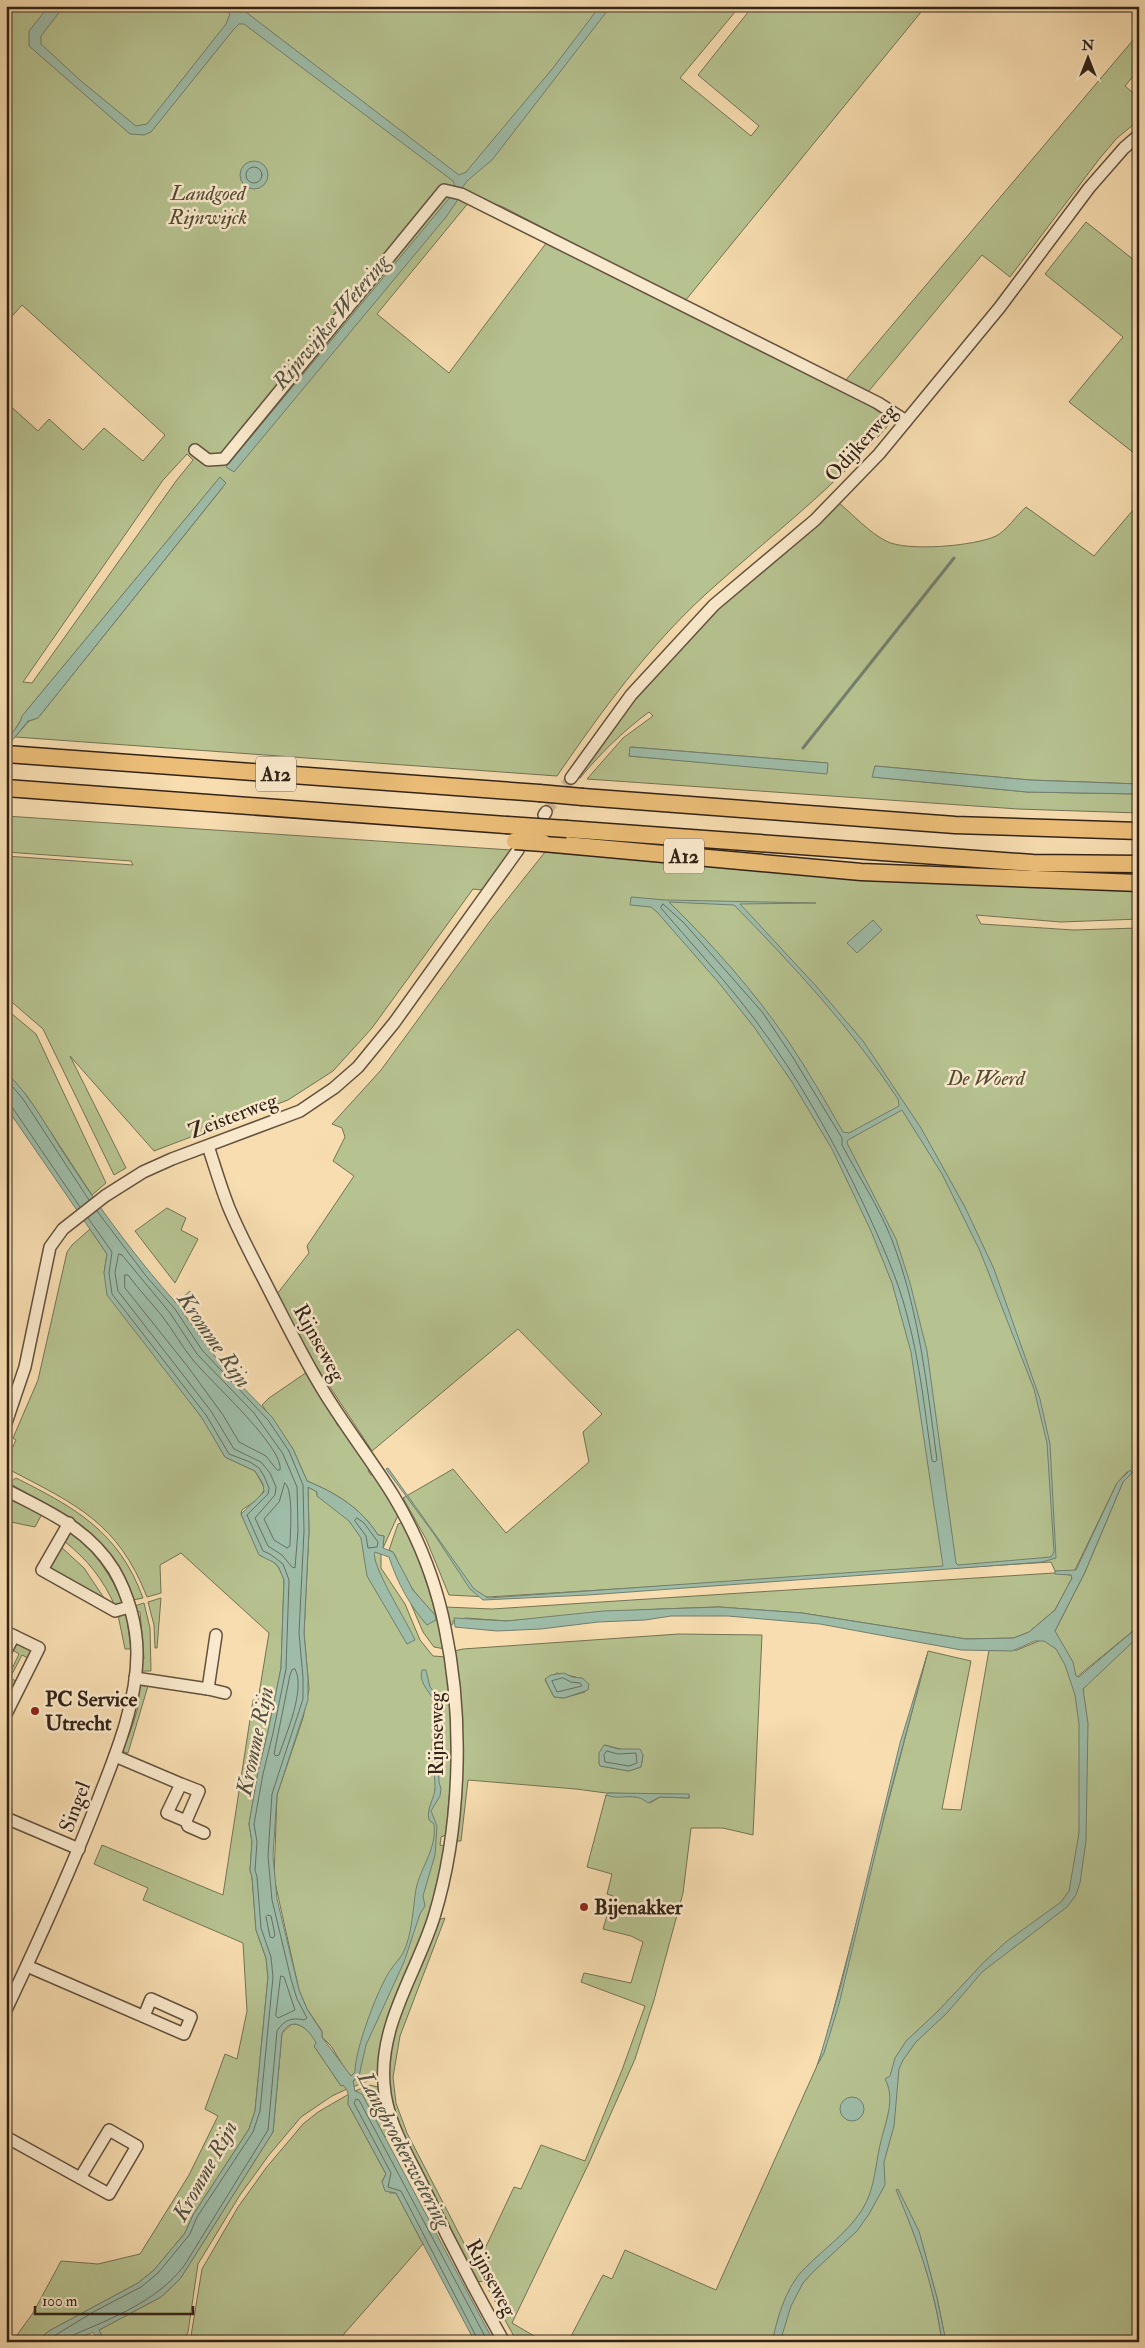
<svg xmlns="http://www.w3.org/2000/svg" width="1145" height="2348" font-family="'IM FELL Double Pica',serif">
<rect width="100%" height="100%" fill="#f7ddb0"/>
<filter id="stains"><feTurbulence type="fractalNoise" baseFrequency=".004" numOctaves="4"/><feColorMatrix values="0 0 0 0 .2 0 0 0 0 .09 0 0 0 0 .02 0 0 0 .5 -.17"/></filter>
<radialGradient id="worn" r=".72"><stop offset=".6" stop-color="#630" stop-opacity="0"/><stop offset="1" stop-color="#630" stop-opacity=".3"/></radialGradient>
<!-- green -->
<g fill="#b6c290" stroke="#747254" fill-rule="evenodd">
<path d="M6 6H740L680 78 751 136 759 126 698 75 753 6H926L685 301 503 207 474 196 377 314 449 373 547 242 863 401 892 421C835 488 770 536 706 594 648 647 601 712 557 776L15 737 29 721 38 718 223 487 217 481 27 710 11 736H6V402L38 431 49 419 83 450 104 428 143 461 165 435 22 305 6 323ZM187 454 193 460 176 481 32 683 23 682 163 480Z"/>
<path d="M1139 33V69L1125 86 1139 98V120L1117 138 1100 158 1010 277 982 255 868 392 845 381Z"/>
<path d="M1086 222 1139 264V457L1069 402 1123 337 1045 274Z"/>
<path d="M838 502C852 514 870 533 886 541 906 552 975 546 996 536 1006 531 1017 515 1026 507L1094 556 1139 503V784L1030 780 875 766 873 777 1027 792 1139 794V813L1018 809 587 779 623 738 653 716 649 712C622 732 601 753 580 778H577C610 733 641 686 680 646 729 594 785 549 838 502ZM631 747 827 763V773L629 756Z"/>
<path d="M6 816 511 850 482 890 473 889 372 1028 333 1071 288 1100 154 1151 70 1056 126 1168 114 1175 43 1029 6 997V856L133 865 131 861 6 852Z"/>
<path d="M545 852C743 869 940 884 1139 889V919L1061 922 976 915 981 924 1074 930 1139 928V1626L1077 1677 1083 1691 1084 1686 1139 1636V2342H946L937 2298 922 2243 906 2213C923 2254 936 2298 942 2342H568L603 2275 612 2279 625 2250 716 2290 816 2068 824 2046 928 1651 971 1661 942 1809 961 1810 989 1650H1017L1041 1640 1055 1631 1085 1572 1123 1482 1133 1472H1127L1117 1483 1074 1572 1055 1571 1051 1562 488 1597 449 1595 426 1539 403 1498 453 1469 506 1533 589 1462 583 1432 602 1414 518 1329 372 1451 315 1364 277 1294 309 1253 307 1246 354 1176 333 1161 345 1137 342 1128 332 1124 381 1070 490 921Z"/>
<path d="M6 1009 36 1034 106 1183 92 1195 27 1096 6 1072Z"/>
<path d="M167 1208 186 1218 181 1230 198 1239 175 1283 135 1231Z"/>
<path d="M90 1229 107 1254 104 1273 173 1378 207 1425 225 1457 255 1471 265 1489 258 1499 242 1510 241 1514 261 1556C275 1559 280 1568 284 1580L281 1668 268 1732 258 1772 249 1824 252 1842 250 1870 252 1877 256 1930 266 1958 268 1977 255 2111 249 2129 193 2215 185 2233 154 2270 138 2283 49 2331 36 2342H12L33 2313 61 2261 98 2264 140 2254 189 2175 218 2116 205 2109 225 2054 237 2059 247 2011 243 1943 143 1900 148 1888 94 1864 102 1845 223 1895 253 1700H258L269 1633 181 1553 160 1565 161 1593 147 1597C118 1523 77 1505 10 1470 6 1465 5 1459 7 1452L10 1453 16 1440 13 1438 38 1380 67 1252 72 1245Z"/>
<path d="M307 1372 338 1421 336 1423 339 1427H342L370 1467 368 1471 371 1475 373 1474 399 1513 383 1548 384 1536 378 1535C361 1508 336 1493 307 1481L293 1449 262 1405 269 1398Z"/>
<path d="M16 1478C76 1508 119 1532 143 1598L133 1600C124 1584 116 1565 105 1549 83 1518 41 1502 9 1483Z"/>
<path d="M308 1487 317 1492V1495L319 1489 386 1551 381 1553V1568L405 1604 420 1640 433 1656 447 1657 454 1741 446 1835 441 1837 440 1845 445 1846 432 1908 379 2072 370 2080 353 2087V2081L358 2078 361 2065 356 2076 349 2075 331 2046 322 2037V2031L307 2009 299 1990 274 1878 277 1795 303 1718 309 1689 304 1633 309 1531Z"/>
<path d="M6 1498 42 1514 35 1527 6 1521Z"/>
<path d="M401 1523 404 1524C423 1565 434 1606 445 1649L434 1647 423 1632 411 1604 427 1625 435 1615C422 1601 409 1587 401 1570 397 1563 397 1553 389 1550L398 1524Z"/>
<path d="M70 1530C94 1552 111 1573 123 1604L115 1606C103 1579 87 1559 64 1541Z"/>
<path d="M59 1545 84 1568 106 1601 46 1569Z"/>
<path d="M1054 1573 1071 1575 1072 1578 1055 1610 1029 1632 1014 1638 966 1639 802 1613 719 1607 659 1609 507 1621 466 1618 453 1621V1624L449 1626 445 1607 492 1609Z"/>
<path d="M161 1598 157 1648H155L154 1625 148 1602Z"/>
<path d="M144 1603 150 1628 151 1671H141V1662L144 1659 140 1612 136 1611 135 1606Z"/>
<path d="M126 1613 131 1649H125L118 1615Z"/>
<path d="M679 1634 762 1635 753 1835 723 1828H691L683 1893 654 2000 635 2059 589 2163 512 2323 541 2340 540 2342H517L484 2281 476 2282 395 2120 387 2079 395 2025 437 1920 445 1918 400 2036 393 2077 396 2103 407 2133 467 2249 482 2255 514 2187 521 2189 541 2145 585 2161 622 2070 645 2006 581 1982 584 1973 631 1983 643 1942 631 1936 603 1929 613 1896 607 1894 612 1874 587 1867 606 1795 640 1797 650 1803 660 1797 689 1798V1795L606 1793 576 1789 468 1780 461 1841H456L462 1726 454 1651 463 1649ZM557 1673 576 1677 585 1692 564 1698 554 1697 545 1680ZM605 1745 643 1755 641 1767 629 1771 601 1766 599 1763Z"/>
<path d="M15 1641 34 1650 30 1659 22 1655 10 1678 18 1682 6 1702V1676L8 1677 19 1654 11 1649Z"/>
<path d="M138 1685 148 1686 128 1753 121 1751 124 1740 128 1738C132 1726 137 1714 139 1701 139 1695 137 1692 138 1685Z"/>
<path d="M292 2024C304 2024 311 2033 317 2043L314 2046 341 2086 343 2085 347 2089 332 2096 301 2117 269 2155 240 2195 198 2264 188 2332 184 2342H105L99 2330 161 2297 180 2279 273 2132 282 2033Z"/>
<path d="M370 2085 378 2087 392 2132 385 2137 362 2095 355 2091Z"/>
<path d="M349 2094 348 2104 386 2174 382 2181 390 2193H396L423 2244 337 2342H190L202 2269 238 2207 266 2168 303 2124 318 2112Z"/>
</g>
<!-- water -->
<g fill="#9ebca8" stroke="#737f6e" fill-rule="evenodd">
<path d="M49 6H64L41 36V44L81 81 136 126 147 124 226 24 230 14 220 6H238L459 175 466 172 553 68 600 6H611L492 160 468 180 461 189H456L453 181 244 24H239L234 29 151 132 144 135 130 134 29 46V31Z"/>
<circle cx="254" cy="175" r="14"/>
<path d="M451 196 459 198 446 217 234 472 226 467Z"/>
<path d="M220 477 226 483 38 718 28 721 6 748C6 735 20 728 22 716Z"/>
<path d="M630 747 828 763 827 774 629 756Z"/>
<path d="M875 766 1030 780 1139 784V794L1027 792 872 777Z"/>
<path d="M631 897 666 900 816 903 740 904 816 986 863 1041 921 1128 965 1207 994 1269 1040 1399 1050 1444 1056 1558 1042 1562 962 1568 588 1595 483 1600 470 1589 434 1534 386 1469 388 1468 474 1589 488 1598 943 1566 911 1352 892 1283 871 1231 832 1149 792 1082 754 1027 719 983 657 912 651 907 630 905ZM669 902 734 905C794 966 851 1028 898 1099L899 1106 849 1133 843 1132C825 1101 808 1070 788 1041 754 991 712 944 669 902ZM902 1110 942 1174 980 1251 1034 1389 1047 1443 1054 1552 1051 1557 958 1565 956 1563 927 1351 910 1283 896 1239 847 1143 848 1140Z"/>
<path d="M873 920 882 930 857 953 847 943Z"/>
<path d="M6 1072C33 1098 51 1135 72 1166 103 1213 138 1260 176 1303L190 1291 195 1297 181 1310 223 1367 272 1417 293 1449 307 1481C336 1493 361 1508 378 1535L384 1536 383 1548 393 1552 413 1590 435 1615 436 1620 427 1625C410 1606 397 1582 389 1557L375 1552C369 1562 409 1625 415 1640L407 1644 367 1576 361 1538 349 1521 317 1496V1492L308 1487 309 1531 304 1633 308 1678V1700L277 1795 273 1856 277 1899 299 1990 307 2009 322 2032V2037L351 2076 355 2072C354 2052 379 1984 392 1968 395 1963 400 1959 403 1953 412 1936 413 1908 416 1889 421 1866 437 1849 434 1824L429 1820C426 1807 435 1799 435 1787 435 1773 431 1758 432 1744 432 1734 439 1724 439 1715 439 1697 417 1687 422 1670H426L430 1687 436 1694 441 1708V1727L437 1738 439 1782 441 1789 440 1796 431 1811 437 1826 435 1855 423 1896 425 1906 420 1914 404 1962 366 2045 359 2076 353 2081 355 2091 362 2094 494 2342H475L396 2193 385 2191 382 2182 386 2174 348 2104C348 2097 350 2092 343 2085L341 2086 314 2046 316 2043C309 2029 293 2014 282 2033L273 2132 180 2279 161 2297 99 2330 105 2342H99L93 2332 72 2342H37L49 2331 138 2283 154 2270 185 2233 193 2215 249 2129 255 2111 268 1977 266 1958 256 1930 252 1877 250 1870 252 1842 249 1824 258 1772 268 1732 281 1668 284 1580 279 1568 275 1563 259 1555 241 1514 264 1492 263 1484 255 1471 225 1457 202 1418 107 1295 104 1273 107 1254 6 1107Z"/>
<path d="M1130 1470 1132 1473 1123 1482 1085 1572 1055 1631 1073 1662 1076 1676 1079 1677 1139 1626V1636L1083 1689 1088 1723 1086 1841 1080 1883 1076 1895 1067 1907 982 1972 947 2013 916 2042 903 2060 899 2069 894 2126 884 2162 885 2185 869 2214 857 2231 814 2271 803 2283 791 2306 780 2342H772C778 2316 786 2286 806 2267 825 2248 847 2233 862 2210 876 2188 875 2162 882 2137 887 2118 895 2097 885 2079L890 2076 895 2058 906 2041 937 2012 985 1961 1007 1941 1061 1902 1069 1891 1079 1833V1724L1075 1695 1065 1665 1056 1649 1044 1641H1035L1012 1651 961 1650 820 1624 728 1616H671L645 1620 598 1622 541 1629 497 1631 455 1627 454 1618 507 1621 603 1611 719 1607 802 1613 966 1639 1014 1638 1029 1632 1055 1610 1072 1578 1071 1575 1055 1574V1571L1076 1570 1117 1483Z"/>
<path d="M927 1655 889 1797 839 2004 824 2053 818 2064 841 1985 900 1743Z"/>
<path d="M564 1673 572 1677 582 1678 589 1684 588 1690 564 1698 554 1697 545 1679 551 1675Z"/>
<path d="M604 1745 618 1749H640L643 1755 641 1767 629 1771 600 1766 599 1763V1753Z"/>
<path d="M608 1793 689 1794V1798L660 1797 648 1803C634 1791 621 1801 606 1795Z"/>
<circle cx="852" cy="2109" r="12"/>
<path d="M898 2189 919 2231 937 2298 946 2342H942C935 2289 917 2239 896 2190Z"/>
</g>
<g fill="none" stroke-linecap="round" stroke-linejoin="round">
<!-- shore -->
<g stroke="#687060" stroke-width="1">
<circle cx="254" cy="175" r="8"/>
<path d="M663 904 684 923 763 1013 792 1056 842 1138V1145C859 1177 879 1207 892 1240 919 1310 927 1386 937 1460L935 1462 932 1461C925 1412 920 1363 907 1315 897 1276 880 1240 863 1203 833 1140 800 1080 758 1024 728 983 694 947 661 908Z"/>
<path d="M6 1079 23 1099 89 1200"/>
<path d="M6 1105 12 1107 80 1207"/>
<path d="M119 1254 122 1255 170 1313 197 1354 254 1413 283 1454 297 1487 298 1531 295 1568 292 1567 282 1555 268 1546 255 1518 275 1495 276 1487 270 1473 261 1462 234 1449 211 1411 118 1291 115 1273Z"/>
<path d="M125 1275H128C139 1290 151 1302 162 1316 173 1330 182 1347 193 1360 209 1380 284 1447 280 1470H277L266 1456 239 1442 223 1415 188 1367 125 1288Z"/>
<path d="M285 1483C294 1490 290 1534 290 1546L287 1548 274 1540 264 1519 279 1502Z"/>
<path d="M357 1518 364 1523 378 1542 377 1547 368 1548 366 1536 355 1521Z"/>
<path d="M295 1669C306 1689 286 1734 279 1755L276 1756 274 1754 290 1675 292 1670Z"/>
<path d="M563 1678 571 1682 580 1683 582 1686 557 1692 552 1681Z"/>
<path d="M607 1751 618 1754 636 1753 637 1763 629 1766 605 1762 604 1755Z"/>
<path d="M268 1915 271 1916 275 1935 273 1938 270 1937 266 1917Z"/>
<path d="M281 1976 284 1977 295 2010 278 2018 276 2016Z"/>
<path d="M44 2342 95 2311 141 2287 158 2273 190 2234 197 2217 253 2132 260 2111 273 1977 271 1957 261 1928 257 1877 255 1870 257 1842 254 1824 263 1774 273 1733 286 1669 289 1580 283 1564 270 1554 263 1551 247 1515 268 1494 269 1488 264 1476 259 1468 250 1462 229 1454 206 1415 112 1294 109 1273 112 1252 88 1218"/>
<path d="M70 2342 73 2335C113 2318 157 2301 184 2266L268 2130 277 2031C284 2020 292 2017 304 2020L307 2018 297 1999 291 1979 272 1900 268 1856 272 1794 303 1699V1678L299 1633 304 1531 303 1485 289 1451 268 1420 202 1350 175 1309 146 1276 97 1211"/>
<path d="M479 2342 401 2191 388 2187 391 2173 354 2103 356 2099 359 2100 488 2342"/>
</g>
<!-- stream -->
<path stroke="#737f6e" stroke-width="3" d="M803 748 954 558"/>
<!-- minor-tunnel -->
<path stroke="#d0b891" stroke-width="11" stroke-dasharray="11 5.5" stroke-linecap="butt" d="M546 812 571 778"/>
<!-- minor casing -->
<g stroke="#63523d" stroke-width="14">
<g id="minor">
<path d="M195 450 208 460 224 459 444 190 461 194 878 403 906 421"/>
<path d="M571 778 631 695 714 605 815 520 879 454 1000 307 1089 188 1124 148 1139 135"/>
<path d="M544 815 546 812"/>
<path d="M208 1146C215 1167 221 1188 229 1208 239 1232 251 1255 263 1278 282 1315 300 1352 321 1387 343 1424 370 1458 393 1495 417 1535 436 1582 445 1628 464 1718 461 1829 434 1917 417 1972 379 2024 384 2084 386 2119 405 2150 420 2180 446 2235 474 2289 504 2342"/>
<path d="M6 1423 25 1367 50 1247 63 1229 105 1196 143 1172 172 1159 300 1111 334 1088 358 1067 394 1023 518 850"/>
<path d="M6 1490C47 1511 89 1529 114 1570 128 1594 137 1625 137 1653 137 1700 118 1749 101 1792 73 1866 40 1938 6 2010"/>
<path d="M69 1523 42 1570 115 1611 129 1607"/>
<path d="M6 1632 39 1648 6 1714"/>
<path d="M6 1651 14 1636"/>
<path d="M135 1678 208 1689 216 1635"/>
<path d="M208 1689 225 1693"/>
<path d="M115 1756 181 1784 167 1813 186 1821 199 1791 181 1784"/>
<path d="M6 1818 79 1849"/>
<path d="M186 1821 188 1826 204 1833"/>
<path d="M27 1966 184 2034 191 2017 151 1999 144 2016"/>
<path d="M6 2137 109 2194 137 2146 109 2130 80 2178"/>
</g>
</g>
<!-- highway casing -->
<g stroke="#322317" stroke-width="19">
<g id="highway">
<path d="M6 754 539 793"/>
<path d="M6 788 506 825"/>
<path d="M583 797 955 825 1139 831"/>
<path d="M567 829 1033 863 1139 864"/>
<path d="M543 843 861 872 1139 883"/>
</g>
</g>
<!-- minor -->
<use href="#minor" stroke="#fae9cc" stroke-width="11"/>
<!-- highway -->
<use href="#highway" stroke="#ecbe78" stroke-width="16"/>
<!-- highway-bridge casing -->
<g stroke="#322317" stroke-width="19" stroke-linecap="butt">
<g id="highway-bridge">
<path d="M539 793 583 797"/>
<path d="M506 825 567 829"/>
<path d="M515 841 543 843"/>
</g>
</g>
<!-- highway-bridge -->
<use href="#highway-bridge" stroke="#ecbe78" stroke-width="16"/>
</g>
<!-- markers -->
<g fill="#8f2418" stroke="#fae9cc" stroke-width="2">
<circle cx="35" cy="1711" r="5"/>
<circle cx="584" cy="1907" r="5"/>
</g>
<g text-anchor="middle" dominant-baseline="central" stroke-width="5" stroke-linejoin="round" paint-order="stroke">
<!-- shield labels -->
<g fill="#fae9cc" stroke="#6e5e4d" stroke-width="1">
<rect x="256" y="756.5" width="40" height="35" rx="4"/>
<rect x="664" y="838.5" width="40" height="35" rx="4"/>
</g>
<g font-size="20" font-weight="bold" fill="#322317">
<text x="276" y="774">A12</text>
<text x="684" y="856">A12</text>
</g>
<!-- park labels -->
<g font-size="21" font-style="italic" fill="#534b35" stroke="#fae9cc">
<text x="208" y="193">Landgoed<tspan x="208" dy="24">Rijnwijck</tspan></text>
<text x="986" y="1078">De Woerd</text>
</g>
<!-- street labels -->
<g font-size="21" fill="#322317" stroke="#fae9cc">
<text transform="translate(861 443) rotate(-48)">Odijkerweg</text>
<text transform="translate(233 1116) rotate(-21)">Zeisterweg</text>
<text transform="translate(319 1343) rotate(61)">Rijnseweg</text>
<text transform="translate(436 1734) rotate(-90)">Rijnseweg</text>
<text transform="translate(75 1807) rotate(-69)">Singel</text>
<text transform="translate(491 2278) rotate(62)">Rijnseweg</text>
</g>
<!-- poi labels -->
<g font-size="21" font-weight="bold" fill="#322317" stroke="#fae9cc" text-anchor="start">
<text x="45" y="1699">PC Service<tspan x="45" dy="24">Utrecht</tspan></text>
<text x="594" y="1907">Bijenakker</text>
</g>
<!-- water labels -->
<g font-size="22" font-style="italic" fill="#525142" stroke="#fae9cc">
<text transform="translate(331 322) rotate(-50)">Rijnwijkse Wetering</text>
<text transform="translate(214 1340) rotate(55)">Kromme Rijn</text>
<text transform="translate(255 1741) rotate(-78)">Kromme Rijn</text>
<text transform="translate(404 2150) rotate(62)">Langbroekerwetering</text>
<text transform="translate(205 2171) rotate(-61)">Kromme Rijn</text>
</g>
</g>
<!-- margin -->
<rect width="1145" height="2348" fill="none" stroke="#f7ddb0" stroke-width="25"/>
<rect x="8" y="8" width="1130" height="2333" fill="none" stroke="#322317" stroke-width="2.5"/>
<rect x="12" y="12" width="1120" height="2323" fill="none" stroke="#322317"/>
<!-- north arrow -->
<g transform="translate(1088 58)" stroke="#fae9cc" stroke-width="4" paint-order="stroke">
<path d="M0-4L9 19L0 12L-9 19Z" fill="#322317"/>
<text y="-8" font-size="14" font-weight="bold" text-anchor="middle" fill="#322317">N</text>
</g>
<!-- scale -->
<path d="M35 2306v8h158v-8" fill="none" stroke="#322317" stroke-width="2.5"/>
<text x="42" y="2306" font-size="15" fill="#322317" stroke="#fae9cc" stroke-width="4" paint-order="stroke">100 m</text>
<rect width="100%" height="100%" filter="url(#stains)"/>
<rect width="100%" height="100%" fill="url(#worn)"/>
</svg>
